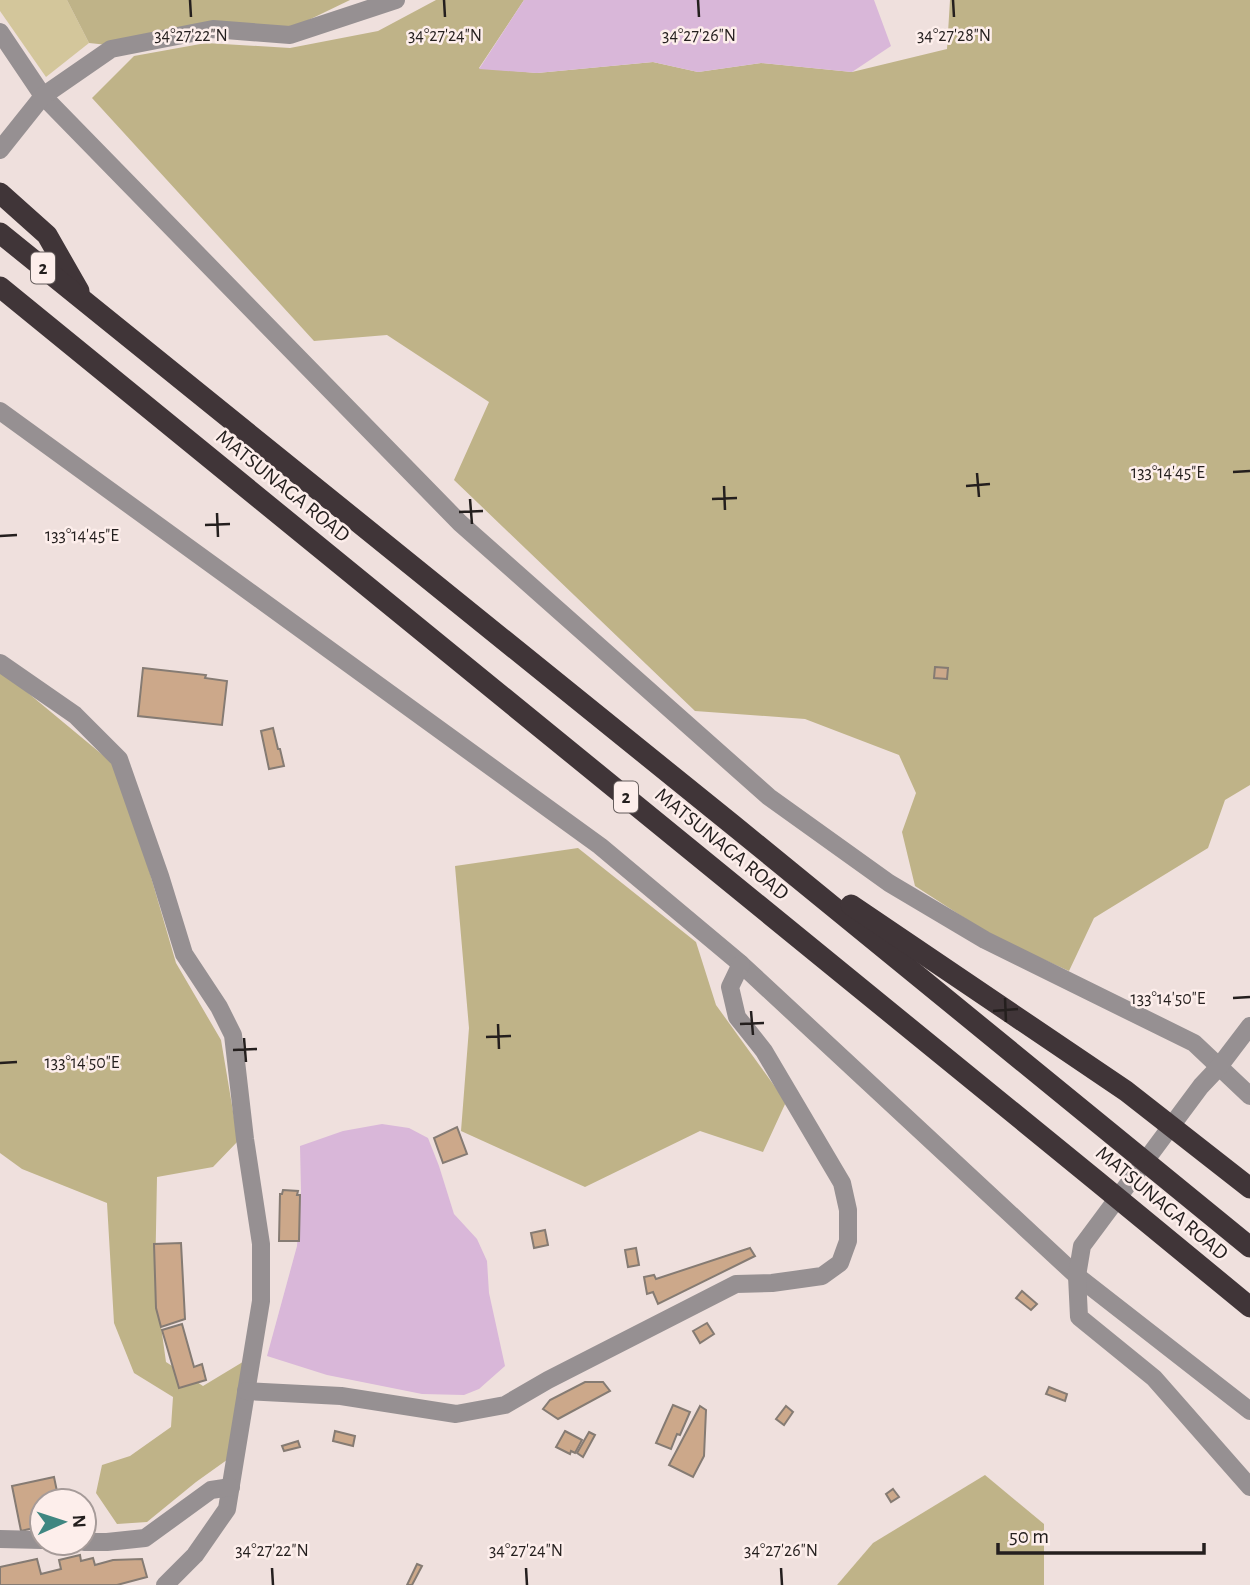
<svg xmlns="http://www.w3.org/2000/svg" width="1250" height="1585" font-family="'Alegreya Sans',sans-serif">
<rect width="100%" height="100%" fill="#efe0dd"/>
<!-- green -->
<path fill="#d3c69b" d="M0 0H67L89 43 46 77 0 11Z"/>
<!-- forest -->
<g fill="#bfb388">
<path d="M67 0H350L292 28 108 45 89 43Z"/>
<path d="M436 0H524L479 68 537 73 653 62 698 72 761 63 852 72 947 49 950 0H1250V785L1225 800 1208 848 1094 918 1069 971 994 937 915 886 902 832 916 793 899 755 805 719 695 711 454 480 489 402 387 335 314 341 92 98 134 56 206 43 290 48 378 31Z"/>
<path d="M0 673 10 678 116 766 149 870 176 963 221 1040 238 1141 213 1167 157 1177 155 1283 166 1362 203 1386 251 1357 231 1457 196 1482 147 1522 117 1524 96 1493 102 1465 130 1456 171 1427 173 1397 134 1373 114 1323 107 1203 22 1169 0 1153Z"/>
<path d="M578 848 696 942 716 1005 786 1102 763 1152 700 1131 585 1187 461 1131 469 1028 455 866Z"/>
<path d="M985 1475 1044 1524V1585H837L873 1543Z"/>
</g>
<!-- water -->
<g fill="#d9b7d9">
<path d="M524 0H874L891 46 852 72 761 63 698 72 653 62 537 73 479 69Z"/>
<path d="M382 1124 409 1128 428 1138 439 1166 454 1214 477 1239 487 1261 489 1293 505 1366 479 1389 464 1395 422 1394 327 1375 267 1356 297 1246 301 1191 300 1146 343 1131Z"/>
</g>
<!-- building -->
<g fill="#cca88a" stroke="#857b73" stroke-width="2">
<path d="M935 667 948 668 947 679 934 678Z"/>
<path d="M143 668 206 675 205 678 227 681 222 725 138 716Z"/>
<path d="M273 728 278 749H280L284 766 269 769 261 731Z"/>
<path d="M457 1127 467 1154 443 1163 434 1138Z"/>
<path d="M283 1190 298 1191 297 1195H300L299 1241H279L280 1194H282Z"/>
<path d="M545 1230 548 1245 534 1248 531 1233Z"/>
<path d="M181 1243 185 1319 161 1327 156 1308 154 1244Z"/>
<path d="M636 1248 639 1265 628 1267 625 1250Z"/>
<path d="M750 1248 755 1256 658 1304 653 1292 647 1294 644 1277 654 1275 656 1279Z"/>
<path d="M1022 1291 1037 1304 1031 1310 1016 1298Z"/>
<path d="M707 1323 714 1334 700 1343 693 1331Z"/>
<path d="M182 1324 194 1367 202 1364 206 1380 179 1388 162 1330Z"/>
<path d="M585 1382H603L610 1391 558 1419 543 1409 550 1400Z"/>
<path d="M1049 1387 1067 1394 1065 1401 1046 1394Z"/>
<path d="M673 1405 690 1412 680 1435 677 1434 671 1449 656 1443Z"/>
<path d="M700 1406 706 1410 704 1456 693 1477 669 1465Z"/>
<path d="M786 1406 793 1412 784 1425 776 1419Z"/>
<path d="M335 1431 355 1436 353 1446 333 1441Z"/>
<path d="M565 1431 582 1440 575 1453 571 1451 570 1454 556 1447Z"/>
<path d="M589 1432 595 1435 583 1457 577 1453Z"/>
<path d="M298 1441 300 1447 284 1451 282 1446Z"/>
<path d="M54 1477 59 1501H60H42V1526L21 1531 12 1486Z"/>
<path d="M893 1489 899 1497 891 1502 886 1494Z"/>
<path d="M80 1555 81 1561 93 1558 95 1565 113 1560 142 1559 147 1577 117 1585H0V1567L37 1559 41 1574 61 1569 59 1560Z"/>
<path d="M417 1564 422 1566 412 1585H407Z"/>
</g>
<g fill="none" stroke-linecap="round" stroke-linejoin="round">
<!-- minor -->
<g stroke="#969092" stroke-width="18">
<path d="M0 32 43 96 460 523 769 797 889 883 985 940 1194 1043 1250 1096"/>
<path d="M0 150 43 96 111 49 213 29 290 35 396 0"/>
<path d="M0 411 600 846 741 964 1077 1276 1250 1411"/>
<path d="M0 663 75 715 119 759 160 876 184 954 219 1007 233 1035 245 1139 261 1244V1301L227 1509 195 1555 165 1585"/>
<path d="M1250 1026 1218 1068 1201 1086 1082 1246 1077 1276 1079 1317 1154 1378 1250 1487"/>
<path d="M246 1391 341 1396 456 1414 505 1405 548 1380 736 1284 772 1283 822 1276 840 1263 848 1241V1210L842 1183 764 1051 737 1017 730 987 741 964"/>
<path d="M0 1539 42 1540"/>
<path d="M84 1542H107L145 1538 211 1490 231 1487"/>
</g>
<!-- highway -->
<g stroke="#403538" stroke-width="21">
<path d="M0 193 47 235 79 291"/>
<path d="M0 233 733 825 1250 1247"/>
<path d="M0 287 1098 1182 1250 1307"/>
<path d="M851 905 1126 1091 1250 1188"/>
</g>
</g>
<!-- ticks -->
<path fill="none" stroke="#241f1e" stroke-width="2.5" d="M190 0 191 17M444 0 445 17M698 0 699 17M953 0 954 17M1233 472 1250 471M977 473 979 497M724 486 725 510M966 486 990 484M470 499 472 524M712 499 737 498M459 512 483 511M217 513 218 537M205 525 230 524M0 536 17 535M1005 998 1006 1022M1233 998 1250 997M751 1011 753 1035M993 1011 1018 1009M498 1024 499 1049M740 1024 764 1023M486 1037 511 1036M244 1038 246 1062M233 1050 257 1049M0 1063 17 1062M272 1568 273 1585M526 1568 527 1585M781 1568 782 1585"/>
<g text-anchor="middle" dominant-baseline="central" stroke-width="5" stroke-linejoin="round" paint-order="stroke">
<!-- shield labels -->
<g fill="#fdeeeb" stroke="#655d5c" stroke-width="2">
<rect x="31" y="252.5" width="24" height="31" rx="5"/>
<rect x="614" y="781.5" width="24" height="31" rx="5"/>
</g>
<g font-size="19" font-weight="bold" fill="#241f1e">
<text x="43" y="268">2</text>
<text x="626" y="797">2</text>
</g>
<!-- street labels -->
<g font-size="21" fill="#241f1e" stroke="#fdeeeb">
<text transform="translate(283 486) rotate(39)">MATSUNAGA ROAD</text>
<text transform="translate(722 844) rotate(39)">MATSUNAGA ROAD</text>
<text transform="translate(1162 1203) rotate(40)">MATSUNAGA ROAD</text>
</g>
</g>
<g font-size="18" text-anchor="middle" fill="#241f1e" stroke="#fdeeeb" stroke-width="5" stroke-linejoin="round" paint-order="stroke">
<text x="191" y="41">34°27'22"N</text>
<text x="445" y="41">34°27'24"N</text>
<text x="699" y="41">34°27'26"N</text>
<text x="954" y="41">34°27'28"N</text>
<text x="1168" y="478">133°14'45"E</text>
<text x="82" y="541">133°14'45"E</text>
<text x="1168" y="1004">133°14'50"E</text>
<text x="82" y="1068">133°14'50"E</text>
<text x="272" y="1556">34°27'22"N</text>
<text x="526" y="1556">34°27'24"N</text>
<text x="781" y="1556">34°27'26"N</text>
</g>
<!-- north arrow -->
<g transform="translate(63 1522) rotate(87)"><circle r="33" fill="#fdeeeb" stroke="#a69b99" stroke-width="2"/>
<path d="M0-5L12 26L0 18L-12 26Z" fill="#3f8681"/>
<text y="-10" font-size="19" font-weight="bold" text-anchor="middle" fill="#241f1e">N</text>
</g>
<!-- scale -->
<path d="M998 1543v10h206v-10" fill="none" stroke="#241f1e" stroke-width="3.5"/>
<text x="1009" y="1543" font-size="21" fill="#241f1e" stroke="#fdeeeb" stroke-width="5" paint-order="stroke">50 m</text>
</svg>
